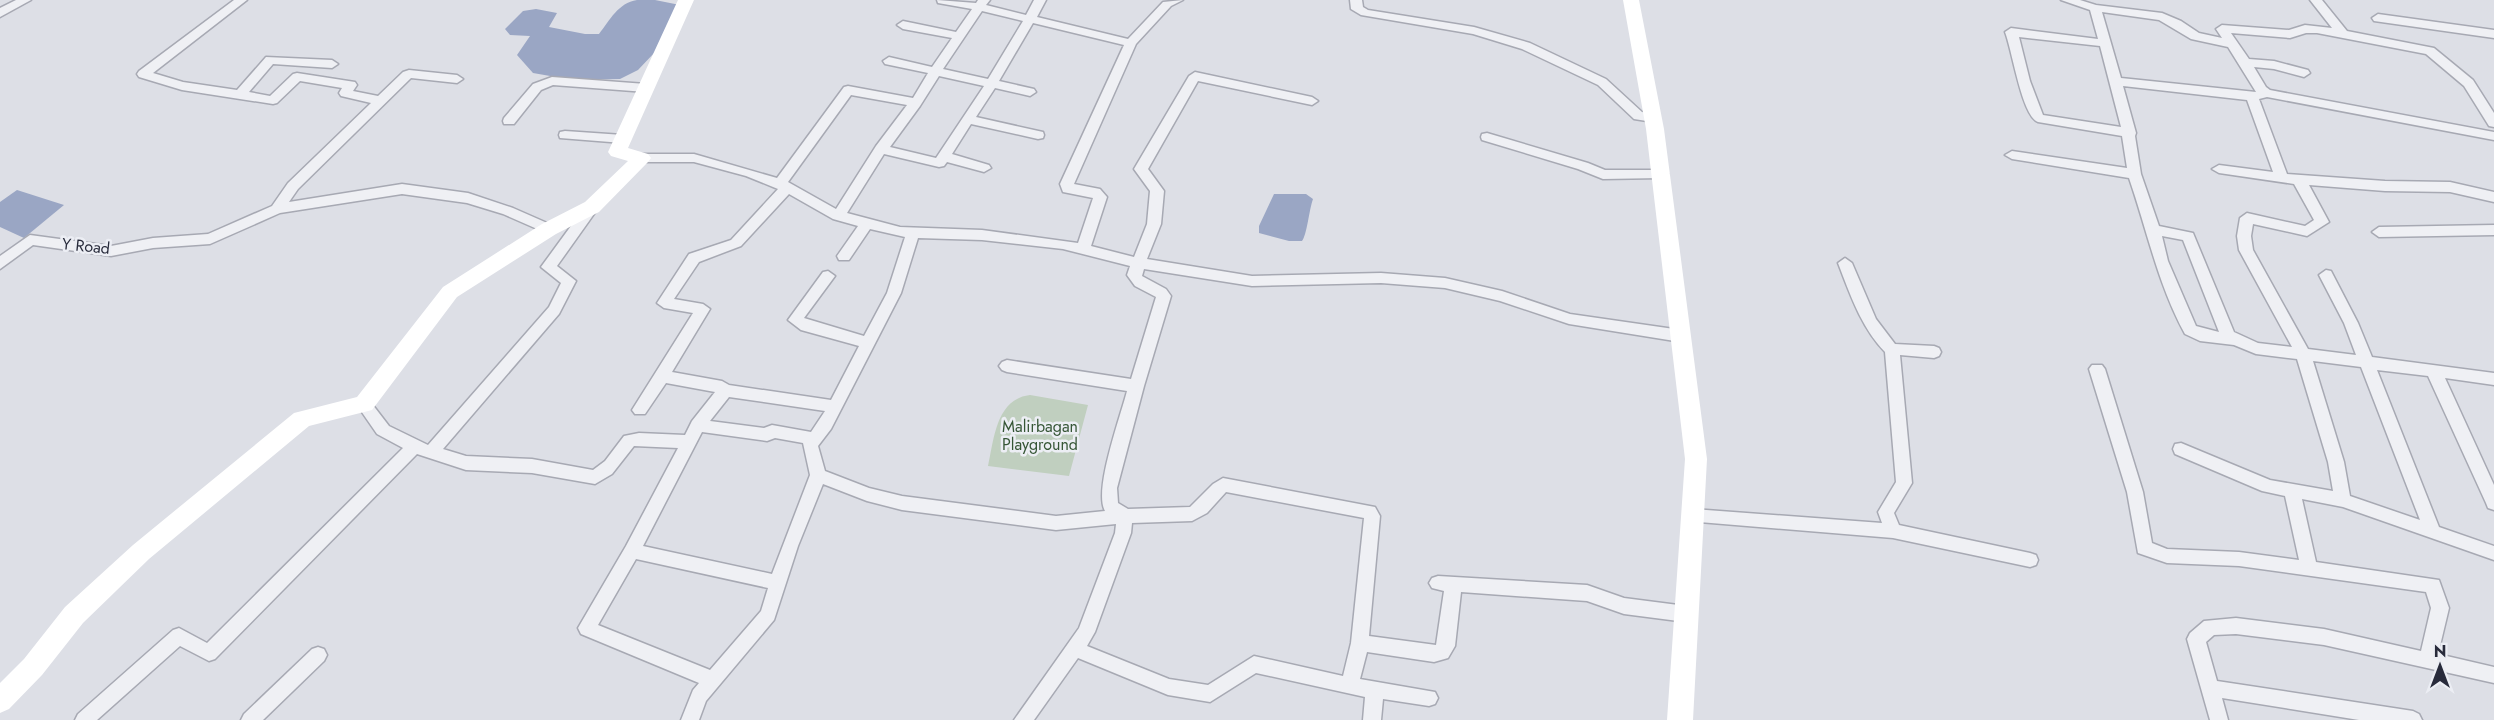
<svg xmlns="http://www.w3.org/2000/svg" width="2494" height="720" font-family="Jost,sans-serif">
<rect width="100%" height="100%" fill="#dddfe6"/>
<!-- green -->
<path fill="#c0cfbf" d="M1030 395 1088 405 1069 476 988 466C994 439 996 399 1030 395Z"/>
<!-- water -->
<g fill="#9aa6c4">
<path d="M637 0H655L680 5 656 51 638 70 620 79 573 80 533 73 517 55 530 36 510 35 505 29 523 11 536 9 557 13 549 27 585 34H599C610 20 618 3 637 0Z"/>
<path d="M17 190 64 205 24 238 0 227V202Z"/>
<path d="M1274 194H1306L1313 199C1309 210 1307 235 1302 241H1289L1259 233V226Z"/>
</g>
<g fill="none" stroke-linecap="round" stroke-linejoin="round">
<!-- street casing -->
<g stroke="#a7a9b3" stroke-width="3">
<g id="street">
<path d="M16 0H31L0 17V8Z"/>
<path d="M234 0H247L153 73 183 82 237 90 266 57 332 60 338 64 332 68 273 64 249 92 270 96 293 74 297 73 355 82 357 85 353 91 378 96 403 72 409 70 457 75 463 79 457 83 411 78 298 189 289 202 402 184 468 193 513 208 554 226 556 229 554 232H544L503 214 467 203 402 194 280 213 210 244 153 248 111 256 33 245 0 269V256L30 235 111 246 153 238 208 234 272 206 288 183 371 103 341 96 339 93 342 88 300 81 277 103 273 104 182 90 139 77 137 74 139 71Z"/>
<path d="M937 0 976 3 978 0H990L986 5 1026 15 1034 0H1046L1037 17 1128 39 1163 2 1183 0 1171 6 1136 44 1074 184 1100 189 1107 197 1091 246 1134 257 1147 224 1150 191 1134 169 1189 76 1195 72 1312 97 1318 101 1312 105 1198 81 1148 169 1164 191 1161 224 1147 259 1252 276 1381 273 1445 278 1502 291 1570 314 1681 330 1686 332 1688 336 1686 340 1681 342 1569 324 1500 301 1445 288 1381 283 1252 286 1144 269 1142 276 1166 289 1171 296 1144 386 1117 488 1118 503 1128 509 1190 507 1213 484 1223 478 1375 507 1380 516 1369 636 1436 645 1444 591 1432 588 1429 583 1432 578 1438 576 1587 585 1624 598 1686 606 1692 609 1695 614 1692 619 1686 622 1624 614 1587 601 1461 592 1455 646 1448 658 1434 662 1367 652 1360 679 1435 692 1438 698 1435 704 1429 706 1383 699 1381 720H1363L1365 697 1256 673 1210 702 1168 695 1078 658 1034 720H1014L1079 628 1115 533 1116 524 1056 530 902 510 867 501 823 484 798 546 774 620 706 701 699 720H681L693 690 699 683 581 634 578 628 626 546 678 448 634 446 612 474 595 484 532 473 466 470 417 454 215 659 209 661 180 646 97 720H75L78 714 173 630 179 628 207 643 403 448 377 434 359 408 356 404 359 400H369L389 426 428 445 549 307 561 283 541 267 587 204 592 202 599 207 557 266 576 281 559 314 443 449 466 456 532 459 593 470 605 461 624 436 639 433 685 435 692 421 715 392 666 383 645 414H635L632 410 693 313 664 308 657 303 689 254 731 240 778 189 746 176 694 162H642L635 158 642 154H694L777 178 844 87 848 86 913 98 928 73 885 64 883 61 889 57 932 67 952 38 903 29 897 25 903 21 956 32 972 9 938 3ZM982 11 1023 21 988 79 943 69ZM1033 23 1124 45 1060 184 1063 192 1093 198 1078 243 982 230 900 227 847 213 884 154 939 167 944 166 947 162 984 172 991 168 989 165 952 154 971 124 1038 139 1043 138 1044 135 1043 132 976 117 995 88 1030 96 1036 92 1034 89 999 81ZM939 76 984 86 936 158 890 147 920 106ZM851 95 907 105 876 146 836 209 788 182ZM789 194 833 219 858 226 837 256 839 260H849L870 229 905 237 887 293 864 336 804 318 835 276 828 271 823 272 788 320 801 330 859 346 831 400 729 385 722 381 672 372 710 309 703 304 674 299 699 262 741 246ZM918 238 982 240 1063 249 1130 266 1127 275 1135 286 1156 297 1131 379 1007 360 1002 362 999 366 1002 370 1007 372 1127 391C1121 415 1093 491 1105 511L1056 516 902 496 869 488 825 471 818 446 831 429 901 293ZM729 397 825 411 811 432 772 425 764 428 710 421ZM702 432 767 441 775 438 803 443 810 475 772 574 643 546ZM1226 492 1364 518 1351 643 1343 676 1254 656 1208 685 1169 679 1087 646 1095 632 1131 533 1132 523 1192 521 1207 513ZM636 559 768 588 761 611 710 670 598 625Z"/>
<path d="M1350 0H1362L1363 7 1368 10 1474 27 1530 43 1606 79 1642 112 1658 115 1659 118 1653 122 1634 119 1598 85 1522 49 1473 34 1361 15 1351 9Z"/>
<path d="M2061 0H2080L2096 5 2162 13 2181 21 2199 33 2222 38 2216 29 2222 25 2289 30 2305 25 2332 28 2310 0H2322L2347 31 2434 48 2473 80 2494 113V127L2489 126 2464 86 2426 54 2317 33H2306L2290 38 2231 33 2249 59 2274 61 2308 70 2310 73 2304 77 2274 69 2254 67 2266 87 2270 90 2494 132V140L2267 97 2259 99 2287 174 2385 181 2450 182 2494 192V202L2450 192 2385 191 2309 185 2329 222 2307 236 2253 224 2251 236 2253 250 2308 349 2356 355 2344 323 2319 275 2326 270 2331 271 2358 323 2372 357 2494 373V385L2445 378 2494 485V510L2488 508 2486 503 2428 376 2377 370 2439 527 2494 546V560L2343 507 2302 499 2316 562 2439 580 2449 608 2438 654 2494 667V683L2324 645 2236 634 2214 635 2206 642 2217 681 2413 711 2419 714 2422 720H2359L2222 698 2228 720H2210L2187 639 2190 633 2204 621 2236 618 2324 629 2421 651 2431 608 2426 592 2239 566 2167 563 2138 553 2127 492 2089 369 2092 365H2102L2105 369 2143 492 2152 543 2167 549 2239 552 2299 560 2285 496 2262 491 2175 454 2173 449 2175 444 2181 443 2270 480 2333 491 2328 462 2297 359 2256 354 2234 345 2200 341 2185 334C2158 285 2147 230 2129 178L2012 159 2005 155 2012 151 2127 168 2122 136 2038 122C2022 117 2012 49 2005 32L2011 28 2098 39 2090 10ZM2102 12 2159 20 2191 39 2228 47 2256 92 2121 78ZM2019 37 2100 46 2121 127 2043 115 2030 81ZM2123 86 2247 100 2273 172 2219 165 2212 169 2219 173 2294 184 2314 220 2305 226 2247 213 2240 218 2237 236 2239 250 2292 347 2258 343 2234 332 2193 233 2159 226 2141 174 2135 136 2136 133ZM2162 236 2183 240 2219 332 2196 326 2168 261ZM2313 361 2361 367 2420 520 2350 496 2344 462Z"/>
<path d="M2378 14 2494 30V38L2374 21 2372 18Z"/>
<path d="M552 77 646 84 652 88 646 92 553 85 541 90 514 124H504L503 121 504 118 533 84Z"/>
<path d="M565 131 623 135 629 139 623 143 560 138 559 135 560 132Z"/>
<path d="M1487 133 1588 163 1605 170H1661L1668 174 1661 178 1603 179 1578 169 1482 140 1481 137 1482 134Z"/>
<path d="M2494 225V235L2379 237 2372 232 2379 227Z"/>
<path d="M1845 258 1852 263 1876 319 1895 344 1934 346 1939 348 1941 352 1939 356 1934 358 1900 355 1912 483 1894 513 1899 525 2030 553 2036 555 2038 560 2036 565 2030 567 1893 538 1687 521 1685 516 1687 511 1693 509 1882 523 1878 512 1896 482 1885 352C1861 327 1850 294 1838 263Z"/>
<path d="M318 647 324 649 327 655 324 661 263 720H241L244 714 312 649Z"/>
</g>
</g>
<!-- street -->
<use href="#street" fill="#eff0f4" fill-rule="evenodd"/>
<!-- secondary -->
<g fill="#fff" fill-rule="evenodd">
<path d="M678 0H694L628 148 648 154 651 158 648 162 599 212 556 234 457 297 372 410 309 426 149 559 83 623 42 675 9 709 0 713V683L24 659 65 607 133 545 294 413 357 397 443 287 542 224 585 202 628 161 611 156 608 152Z"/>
<path d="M1623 0H1639L1664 129 1707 459 1693 720H1667L1685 459 1646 129Z"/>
</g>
</g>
<g text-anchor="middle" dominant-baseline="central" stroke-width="5" stroke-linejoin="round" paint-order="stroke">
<!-- street labels -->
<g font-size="16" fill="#282b3b" stroke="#eceef4">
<text transform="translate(86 246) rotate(6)">Y Road</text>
</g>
<!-- park labels -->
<g font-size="16" fill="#365636" stroke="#eceef4">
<text x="1040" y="426">Malirbagan<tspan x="1040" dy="18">Playground</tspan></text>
</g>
</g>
<!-- north arrow -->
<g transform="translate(2440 666)" stroke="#eceef4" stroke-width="4.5" paint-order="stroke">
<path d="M0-4.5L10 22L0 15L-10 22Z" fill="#282b3b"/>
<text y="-9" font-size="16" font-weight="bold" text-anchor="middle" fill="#282b3b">N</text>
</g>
</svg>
